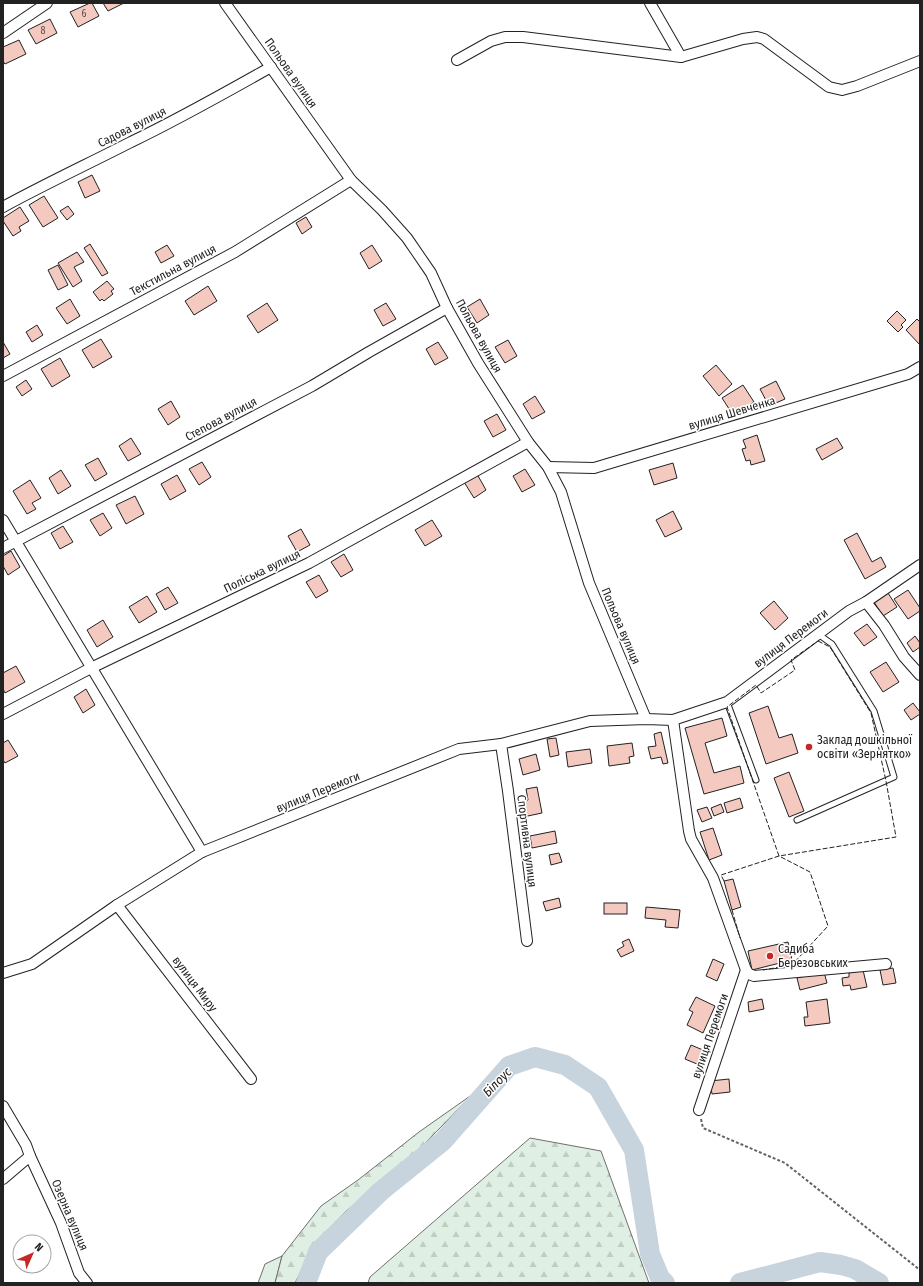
<svg xmlns="http://www.w3.org/2000/svg" width="923" height="1286" font-family="'Fira Sans Condensed',sans-serif">
<defs>
<pattern id="forest-firs" width="22" height="20" patternUnits="userSpaceOnUse"><rect width="22" height="20" fill="#e0efe3"/><path d="M5 1l3.5 6h-7zM16 11l3.5 6h-7z" fill="#c0cdc2"/></pattern>
</defs>
<rect width="100%" height="100%" fill="#fff"/>
<!-- grass -->
<path fill="#e0efe3" stroke="#6f6f6f" d="M282 1256 275 1283H258L265 1264Z"/>
<!-- forest -->
<g fill="url(#forest-firs)" stroke="#6f6f6f">
<path d="M473 1094 403 1166 346 1211 315 1244 295 1283H275L282 1256 321 1206 358 1180 419 1132Z"/>
<path d="M530 1138 601 1151 649 1283H368L370 1277Z"/>
</g>
<g fill="none" stroke-linecap="round" stroke-linejoin="round">
<!-- river -->
<g stroke="#c7d3dd" stroke-width="20">
<path d="M306 1283 318 1252 381 1191 443 1141 509 1066 535 1057 565 1065 598 1087 634 1150 650 1254 660 1278 665 1283"/>
<path d="M740 1283 820 1262 841 1265 855 1269 879 1283"/>
</g>
</g>
<!-- building -->
<g fill="#f3c9c0" stroke="#222">
<path d="M90 3H92L99 16 78 27 70 12Z"/>
<path d="M103 3H124L108 11Z"/>
<path d="M50 19 57 33 36 44 28 30Z"/>
<path d="M19 40 26 54 5 64 3 61V47Z"/>
<path d="M92 175 100 191 85 198 78 182Z"/>
<path d="M44 196 58 218 43 227 29 205Z"/>
<path d="M68 206 74 214 67 220 60 211Z"/>
<path d="M20 207 29 221 19 227 21 231 13 236 3 221V218Z"/>
<path d="M306 217 312 227 302 234 296 223Z"/>
<path d="M90 244 108 273 102 276 84 248Z"/>
<path d="M167 245 174 256 161 263 155 252Z"/>
<path d="M372 245 382 261 369 269 360 253Z"/>
<path d="M77 252 84 262 74 267 82 281 73 287 58 263Z"/>
<path d="M58 265 68 285 58 290 48 270Z"/>
<path d="M107 281 114 289 111 291 113 294 104 301 102 299 100 301 93 292Z"/>
<path d="M208 286 217 301 194 315 185 301Z"/>
<path d="M70 299 80 316 67 324 56 308Z"/>
<path d="M480 299 489 315 477 323 467 307Z"/>
<path d="M267 303 278 320 258 333 247 316Z"/>
<path d="M386 303 396 319 383 326 374 310Z"/>
<path d="M897 311 906 320 901 325 903 327 898 332 887 321Z"/>
<path d="M917 319 920 322V345L906 330Z"/>
<path d="M37 325 43 335 32 342 26 332Z"/>
<path d="M101 339 112 357 93 368 82 350Z"/>
<path d="M508 340 517 356 505 363 495 347Z"/>
<path d="M3 342 10 354 3 358Z"/>
<path d="M438 342 448 358 435 365 426 349Z"/>
<path d="M60 358 70 376 52 387 41 369Z"/>
<path d="M716 365 732 384 719 396 703 376Z"/>
<path d="M26 380 32 389 22 396 16 387Z"/>
<path d="M776 381 785 399 769 406 760 389Z"/>
<path d="M743 385 754 402 733 415 722 398Z"/>
<path d="M535 396 545 412 532 419 523 404Z"/>
<path d="M171 401 180 417 168 425 158 409Z"/>
<path d="M497 414 506 430 493 437 484 421Z"/>
<path d="M757 435 765 461 751 465 750 460 746 461 742 449 746 448 743 440Z"/>
<path d="M131 438 141 454 128 461 119 446Z"/>
<path d="M837 438 843 448 822 460 816 449Z"/>
<path d="M98 458 107 474 95 481 85 465Z"/>
<path d="M202 462 211 477 199 485 189 469Z"/>
<path d="M673 463 677 478 654 485 649 470Z"/>
<path d="M525 469 535 485 522 492 513 476Z"/>
<path d="M61 470 71 486 58 494 49 478Z"/>
<path d="M477 474 486 490 474 498 464 482Z"/>
<path d="M177 475 186 491 170 500 161 484Z"/>
<path d="M30 480 41 498 32 503 36 509 27 514 13 491Z"/>
<path d="M135 496 144 514 126 524 116 505Z"/>
<path d="M673 511 682 529 665 537 656 520Z"/>
<path d="M103 513 112 528 100 536 90 520Z"/>
<path d="M432 520 442 536 425 546 415 530Z"/>
<path d="M63 526 73 542 60 549 51 533Z"/>
<path d="M301 529 310 545 297 552 288 536Z"/>
<path d="M857 533 872 562 881 557 886 567 865 579 844 540Z"/>
<path d="M11 551 20 567 8 575 3 566V556Z"/>
<path d="M344 554 353 570 341 577 331 562Z"/>
<path d="M319 575 328 591 316 598 306 582Z"/>
<path d="M168 587 178 603 165 610 156 594Z"/>
<path d="M908 590 920 608V611L908 619 894 599Z"/>
<path d="M888 593 897 607 883 616 874 602Z"/>
<path d="M147 596 157 612 139 623 129 607Z"/>
<path d="M774 601 788 618 775 630 760 613Z"/>
<path d="M103 620 113 637 97 647 87 630Z"/>
<path d="M867 624 877 637 864 646 854 633Z"/>
<path d="M915 636 920 643V647L913 652 907 643Z"/>
<path d="M886 662 899 682 883 692 870 672Z"/>
<path d="M16 666 25 682 5 693 3 689V673Z"/>
<path d="M86 689 95 705 83 713 74 697Z"/>
<path d="M913 703 920 712V714L911 720 904 710Z"/>
<path d="M768 706 779 738 792 734 798 753 766 764 749 713Z"/>
<path d="M722 718 727 736 705 743 714 773 740 766 744 783 704 794 685 728Z"/>
<path d="M661 732 668 763 663 764 661 757 651 759 648 747 656 746 654 734Z"/>
<path d="M556 738 559 755 550 757 547 739Z"/>
<path d="M8 740 18 756 5 763 3 760V743Z"/>
<path d="M632 743 634 756 629 757 630 763 609 766 607 746Z"/>
<path d="M590 749 592 763 568 767 566 752Z"/>
<path d="M536 754 540 770 523 775 519 759Z"/>
<path d="M789 772 804 811 789 817 774 778Z"/>
<path d="M537 787 542 813 523 817 520 802 528 800 526 789Z"/>
<path d="M740 798 743 808 727 813 724 803Z"/>
<path d="M721 804 724 812 714 816 711 808Z"/>
<path d="M707 807 712 818 702 822 697 810Z"/>
<path d="M713 828 722 855 709 860 700 832Z"/>
<path d="M555 831 557 843 532 848 530 836Z"/>
<path d="M559 853 562 862 551 865 549 855Z"/>
<path d="M733 879 741 907 732 910 724 881Z"/>
<path d="M559 898 561 907 546 911 543 902Z"/>
<rect x="604" y="903" width="23" height="11"/>
<path d="M646 907 680 910 678 928 665 927 666 920 645 918Z"/>
<path d="M629 939 634 951 621 957 617 950 624 946 622 942Z"/>
<path d="M788 942 792 960 752 970 748 951Z"/>
<path d="M713 959 724 964 717 981 706 976Z"/>
<path d="M893 968 896 983 883 985 880 970Z"/>
<path d="M863 970 867 987 851 990 850 985 843 986 842 978 849 977V973Z"/>
<path d="M824 972 827 983 800 990 797 978Z"/>
<path d="M696 997 715 1006 703 1033 687 1025 693 1012 689 1010Z"/>
<path d="M762 999 764 1009 749 1012 748 1002Z"/>
<path d="M827 999 830 1023 805 1026 804 1017H808L806 1002Z"/>
<path d="M691 1045 703 1050 697 1064 685 1059Z"/>
<path d="M729 1079 730 1092 712 1094 710 1081Z"/>
</g>
<g fill="none" stroke-linecap="round" stroke-linejoin="round">
<!-- lane casing -->
<g stroke="#222" stroke-width="7">
<g id="lane">
<path d="M727 702 756 780"/>
<path d="M797 820 894 777 874 711 832 644 818 634"/>
</g>
</g>
<!-- street casing -->
<g stroke="#222" stroke-width="12">
<g id="street">
<path d="M225 3 351 180 382 210 407 238 431 273 447 308 478 363 528 442 548 467 561 492 589 583 646 719"/>
<path d="M650 3 681 57"/>
<path d="M3 33 47 3"/>
<path d="M457 60 491 41 505 37H523L681 57 743 39 757 37 764 39 829 87 842 90 857 86 920 61"/>
<path d="M3 207C45 184 88 164 131 142 179 119 225 93 271 67"/>
<path d="M3 376 235 252 351 180"/>
<path d="M548 467 594 468 908 374 920 367"/>
<path d="M3 520 202 852"/>
<path d="M3 548 312 386 369 352 447 308"/>
<path d="M866 602 884 625 904 657 920 675"/>
<path d="M3 714 91 668 309 563 528 442"/>
<path d="M673 720 689 831 691 839 713 878 746 970"/>
<path d="M501 744 508 791 527 941"/>
<path d="M117 905 251 1079"/>
<path d="M3 973 32 964 117 905 202 852 459 749 501 744 590 721 646 719 673 720 727 702 849 611 866 602 920 565"/>
<path d="M3 1106 26 1145 30 1156 61 1223 79 1273 87 1283"/>
<path d="M699 1110 746 970 749 974 754 976 886 964"/>
<path d="M3 1179 30 1156"/>
</g>
</g>
<!-- path -->
<path stroke="#646464" stroke-width="2" stroke-dasharray="3 2" stroke-linecap="butt" d="M701 1119 703 1128 785 1163 920 1270"/>
<!-- lane -->
<use href="#lane" stroke="#fff" stroke-width="5"/>
<!-- street -->
<use href="#street" stroke="#fff" stroke-width="10"/>
<!-- fence -->
<g stroke="#222" stroke-width="1" stroke-dasharray="5 2" stroke-linecap="butt">
<path d="M818 641 830 647 871 713 886 781 896 837 779 856 727 707 756 685 761 693 795 670 791 660Z"/>
<path d="M724 881 721 875 779 856 810 872 828 926 792 965 763 970"/>
<path d="M732 910 740 938"/>
</g>
</g>
<!-- markers -->
<g fill="#c62828" stroke="#fff" stroke-width="1.5">
<circle cx="809" cy="747" r="4"/>
<circle cx="770" cy="956" r="4"/>
</g>
<g text-anchor="middle" dominant-baseline="central" stroke-width="3" stroke-linejoin="round" paint-order="stroke">
<!-- number labels -->
<g font-size="10" fill="#564c4a">
<text x="84" y="14">6</text>
<text x="43" y="31">8</text>
</g>
<!-- street labels -->
<g font-size="12" fill="#222" stroke="#fff">
<text transform="translate(291 73) rotate(55)">Польова вулиця</text>
<text transform="translate(132 127) rotate(-27)">Садова вулиця</text>
<text transform="translate(173 270) rotate(-28)">Текстильна вулиця</text>
<text transform="translate(479 336) rotate(61)">Польова вулиця</text>
<text transform="translate(732 413) rotate(-17)">вулиця Шевченка</text>
<text transform="translate(221 419) rotate(-28)">Степова вулиця</text>
<text transform="translate(262 571) rotate(-26)">Поліська вулиця</text>
<text transform="translate(621 626) rotate(67)">Польова вулиця</text>
<text transform="translate(791 638) rotate(-37)">вулиця Перемоги</text>
<text transform="translate(318 792) rotate(-22)">вулиця Перемоги</text>
<text transform="translate(527 841) rotate(83)">Спортивна вулиця</text>
<text transform="translate(195 984) rotate(53)">вулиця Миру</text>
<text transform="translate(710 1036) rotate(-71)">вулиця Перемоги</text>
<text transform="translate(70 1215) rotate(67)">Озерна вулиця</text>
</g>
<!-- poi labels -->
<g font-size="12" fill="#222" stroke="#fff" text-anchor="start">
<text x="817" y="740">Заклад дошкільної<tspan x="817" dy="14">освіти «Зернятко»</tspan></text>
<text x="778" y="949">Садиба<tspan x="778" dy="14">Березовських</tspan></text>
</g>
<!-- water labels -->
<g font-size="13" font-style="italic" fill="#222" stroke="#fff">
<text transform="translate(497 1082) rotate(-46)">Білоус</text>
</g>
</g>
<!-- border -->
<rect width="923" height="1286" fill="none" stroke="#222222" stroke-width="8"/>
<!-- north arrow -->
<g transform="translate(32 1254) rotate(45)"><circle r="19" fill="#ffffff" stroke="#a7a7a7"/>
<path d="M0-3L7 15L0 10L-7 15Z" fill="#c62828"/>
<text y="-6" font-size="11" font-weight="bold" text-anchor="middle" fill="#222222">N</text>
</g>
</svg>
